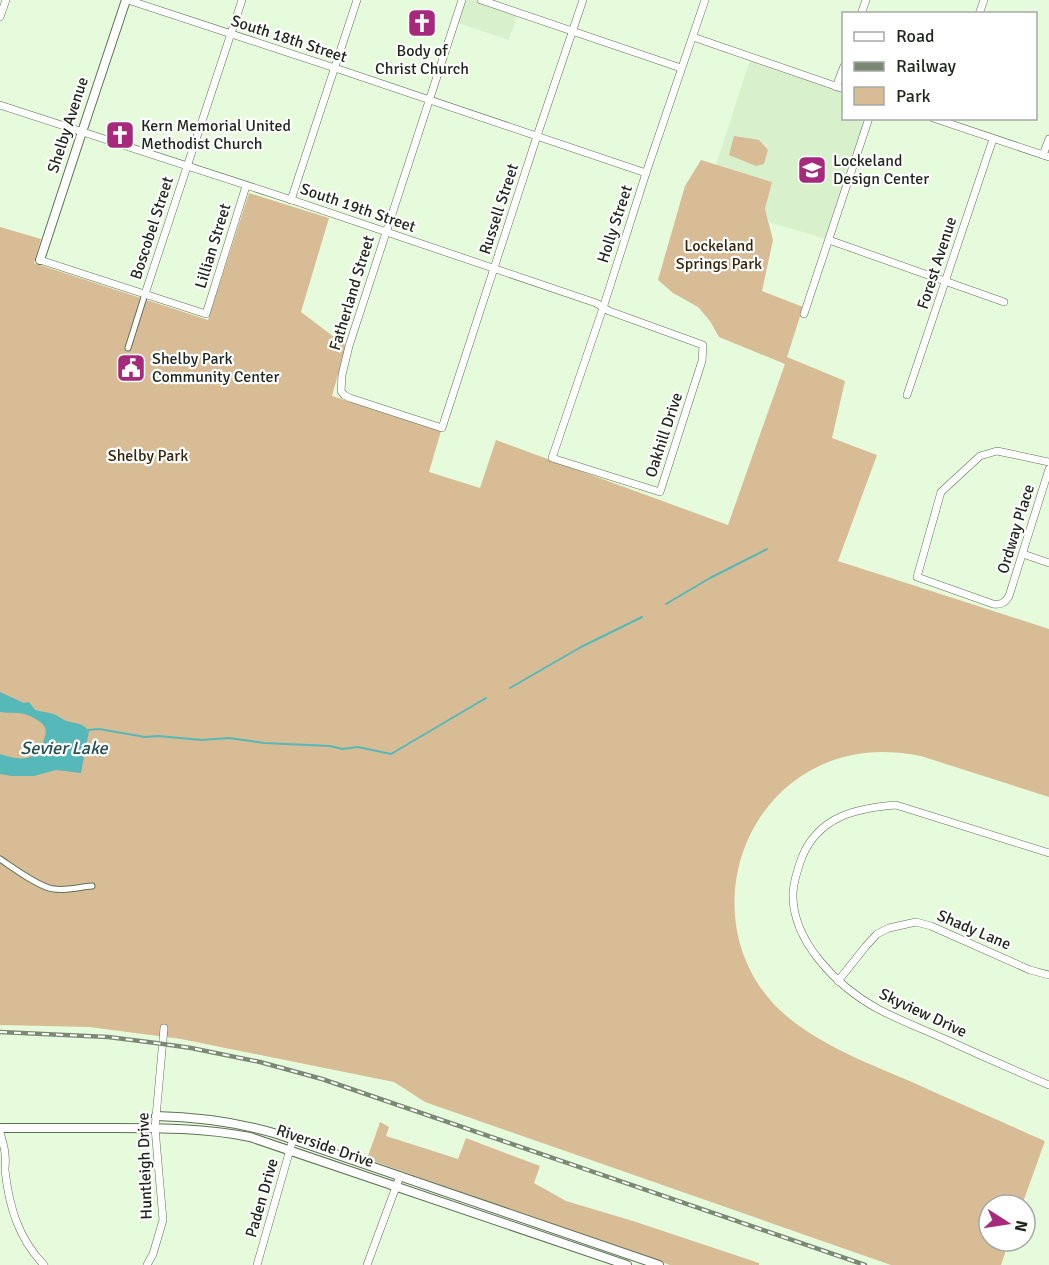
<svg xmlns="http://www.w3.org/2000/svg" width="1049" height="1265" font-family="Signika,sans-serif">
<rect width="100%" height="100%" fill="#e6fbdc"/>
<!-- built -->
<g fill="#d8f1cc">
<path d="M462 0H481L518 12 509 40 455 22Z"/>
<path d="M751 57 843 89 844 118 869 119 829 240 769 222 765 209 772 182 716 165Z"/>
</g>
<!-- green -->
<g fill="#d8bc95">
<path d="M734 136 759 140 768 150 764 164 756 166 729 155Z"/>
<path d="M701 160 772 182 765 209 773 240 762 291 803 307 787 357 845 381 832 438 877 455 838 561 1049 629V797L921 756C890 750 861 750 831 761 734 797 703 923 771 1001 806 1040 865 1062 912 1082 956 1102 1000 1121 1045 1141L1022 1205H989V1241H1009L1001 1265H891L425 1102 394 1082 181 1039 89 1027 0 1025V227L41 239 34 263 208 320 249 193 329 218 301 312 346 346 332 396 441 431 429 472 480 488 496 440 728 525 785 364 719 337 710 321 698 307 673 293 658 280 685 186Z"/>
<path d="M380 1122 389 1127 386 1136 458 1159 466 1138 540 1166 534 1183 566 1201 633 1221 759 1263V1265H670L367 1159Z"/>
</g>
<!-- water -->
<path fill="#57b8b9" d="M0 692 24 703 29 702 35 710 54 714 66 721 80 724 85 727 89 731 81 773 56 770 34 776H12L0 774V754C12 758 30 763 39 750 42 746 41 746 43 742 49 728 45 724 32 717 23 711 10 714 0 712Z"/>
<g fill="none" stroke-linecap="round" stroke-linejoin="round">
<!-- stream -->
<g stroke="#57b8b9" stroke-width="2">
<path d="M666 604 710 578 767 549"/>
<path d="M510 688 581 647 642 617"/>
<path d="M88 730 99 729 145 737 158 736 202 740 229 738 264 743 330 746 342 749 358 747 391 754 486 698"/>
</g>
<!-- pedestrian casing -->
<g stroke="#5e7156" stroke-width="7">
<g id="pedestrian">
<path d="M128 348 145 294"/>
<path d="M0 859C12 867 40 888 54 889 66 891 79 887 92 886"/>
</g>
</g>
<!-- minor casing -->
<g stroke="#5e7156" stroke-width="8">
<g id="minor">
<path d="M128 0 341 70 646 173"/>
<path d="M462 0 349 346 342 375 341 391 344 395 350 398 442 428 537 136 583 0"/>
<path d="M481 0 681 68"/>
<path d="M861 14 866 0"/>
<path d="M979 14 984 0"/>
<path d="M0 17 6 0"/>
<path d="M693 37 844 89"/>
<path d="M836 87 844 66"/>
<path d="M0 105 298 202 596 303 609 311 703 345 702 361 660 492 552 458 603 308 646 173 705 0"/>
<path d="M933 118 1049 157"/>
<path d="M1043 155 1049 139"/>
<path d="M291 200 357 0"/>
<path d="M829 240 1004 302"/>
<path d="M40 260 206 314 246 186"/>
<path d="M145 294 242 0"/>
<path d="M804 314 869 118"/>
<path d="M907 395 993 139"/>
<path d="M1049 462 997 451 980 456 941 492 917 577 993 604C1001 605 1005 603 1009 596L1049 469"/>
<path d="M1023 554 1049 563"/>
<path d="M1049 853 896 805C857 808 819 816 802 857 798 868 794 880 793 892 791 941 838 987 878 1009 901 1021 925 1030 949 1041 982 1056 1016 1071 1049 1085"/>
<path d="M838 981 866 946 877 934 889 928 916 922 931 926 1030 970 1049 975"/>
<path d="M0 1132C2 1140 5 1148 5 1155 6 1160 5 1165 5 1170 9 1206 18 1238 44 1265"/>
<path d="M147 1265 153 1254 163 1220 155 1128 164 1028"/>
<path d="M257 1265 293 1139"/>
<path d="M367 1265 400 1176"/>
</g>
</g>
<!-- tertiary casing -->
<g stroke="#5e7156" stroke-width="10">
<g id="tertiary">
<path d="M40 260 82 132 126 0"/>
<path d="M156 1116C197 1117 237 1122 277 1134L659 1265"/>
<path d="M0 1128C39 1128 77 1128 116 1128 161 1128 205 1128 250 1137L627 1265"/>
</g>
</g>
<!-- pedestrian -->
<use href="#pedestrian" stroke="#fff" stroke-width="5"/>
<!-- minor -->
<use href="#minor" stroke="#fff" stroke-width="7"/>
<!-- tertiary -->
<use href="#tertiary" stroke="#fff" stroke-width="8"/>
<!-- rail casing -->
<g stroke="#7a8874" stroke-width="4.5">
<path id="rail" d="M0 1032 108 1037 156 1043 191 1048 260 1062 322 1079 865 1265"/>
</g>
<!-- rail -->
<use href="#rail" stroke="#fff" stroke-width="2" stroke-dasharray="7" stroke-linecap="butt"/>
</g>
<!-- icons -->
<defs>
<g id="church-square" transform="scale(1.5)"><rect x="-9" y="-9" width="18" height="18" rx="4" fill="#a6297b" stroke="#fff"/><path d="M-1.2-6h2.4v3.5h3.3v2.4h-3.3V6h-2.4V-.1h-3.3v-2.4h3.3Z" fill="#fff"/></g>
<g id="school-square" transform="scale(1.5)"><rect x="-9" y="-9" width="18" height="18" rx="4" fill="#a6297b" stroke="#fff"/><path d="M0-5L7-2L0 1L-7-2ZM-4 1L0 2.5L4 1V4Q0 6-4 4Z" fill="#fff"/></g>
<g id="civic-square" transform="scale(1.5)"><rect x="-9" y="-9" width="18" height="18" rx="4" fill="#a6297b" stroke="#fff"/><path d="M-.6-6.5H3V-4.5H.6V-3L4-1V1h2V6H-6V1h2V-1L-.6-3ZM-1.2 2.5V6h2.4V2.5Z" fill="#fff"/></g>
</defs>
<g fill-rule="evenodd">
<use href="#church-square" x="422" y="23"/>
<use href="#church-square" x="120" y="135"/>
<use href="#school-square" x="812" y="170"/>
<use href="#civic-square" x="131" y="368"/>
</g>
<g text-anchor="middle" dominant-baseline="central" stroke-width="4.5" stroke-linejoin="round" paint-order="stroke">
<!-- street labels -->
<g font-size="16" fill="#1f271c" stroke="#fff">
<text transform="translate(289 39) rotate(18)">South 18th Street</text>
<text transform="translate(68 125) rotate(-72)">Shelby Avenue</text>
<text transform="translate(358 208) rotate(19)">South 19th Street</text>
<text transform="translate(499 209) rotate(-72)">Russell Street</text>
<text transform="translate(615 224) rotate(-72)">Holly Street</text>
<text transform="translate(152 228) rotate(-72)">Boscobel Street</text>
<text transform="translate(213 246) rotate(-73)">Lillian Street</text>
<text transform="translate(937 263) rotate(-72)">Forest Avenue</text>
<text transform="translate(352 293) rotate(-73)">Fatherland Street</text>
<text transform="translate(664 435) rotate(-72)">Oakhill Drive</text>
<text transform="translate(1016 529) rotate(-73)">Ordway Place</text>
<text transform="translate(974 930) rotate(23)">Shady Lane</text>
<text transform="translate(923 1013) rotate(25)">Skyview Drive</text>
<text transform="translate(325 1146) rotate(19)">Riverside Drive</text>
<text transform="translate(145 1166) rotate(-92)">Huntleigh Drive</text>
<text transform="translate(262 1198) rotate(-74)">Paden Drive</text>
</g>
<!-- poi labels -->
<g font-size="16" fill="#1f271c" stroke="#fff" text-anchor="start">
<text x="422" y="51" text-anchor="middle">Body of<tspan x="422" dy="18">Christ Church</tspan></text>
<text x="141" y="126">Kern Memorial United<tspan x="141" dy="18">Methodist Church</tspan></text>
<text x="833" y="161">Lockeland<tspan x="833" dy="18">Design Center</tspan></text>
<text x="152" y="359">Shelby Park<tspan x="152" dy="18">Community Center</tspan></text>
</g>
<!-- park labels -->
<g font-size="16" fill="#37250a" stroke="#fff">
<text x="719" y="246">Lockeland<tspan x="719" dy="18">Springs Park</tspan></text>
<text x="148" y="456">Shelby Park</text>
</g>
<!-- water labels -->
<g font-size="18" font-style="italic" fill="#255151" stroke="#fff">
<text x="64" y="748">Sevier Lake</text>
</g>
</g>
<!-- legend -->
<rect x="842" y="12" width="195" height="108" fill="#ffffff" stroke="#a5a9a4" stroke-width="1.5"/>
<rect x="854" y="32" width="30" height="9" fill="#ffffff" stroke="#a5a9a4" stroke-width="1.5"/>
<text x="896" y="42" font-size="18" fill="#1f271c">Road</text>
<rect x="854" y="62" width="30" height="9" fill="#7a8874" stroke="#a5a9a4" stroke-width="1.5"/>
<text x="896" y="72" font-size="18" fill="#1f271c">Railway</text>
<rect x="854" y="87" width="30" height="18" fill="#d8bc95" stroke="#a5a9a4" stroke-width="1.5"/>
<text x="896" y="102" font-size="18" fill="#1f271c">Park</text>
<!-- north arrow -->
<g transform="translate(1007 1223) rotate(102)"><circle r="28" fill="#ffffff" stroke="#a5a9a4" stroke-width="1.5"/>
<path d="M0-4.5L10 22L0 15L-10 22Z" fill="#a6297b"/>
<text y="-9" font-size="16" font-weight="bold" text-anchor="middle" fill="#1f271c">N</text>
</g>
</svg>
